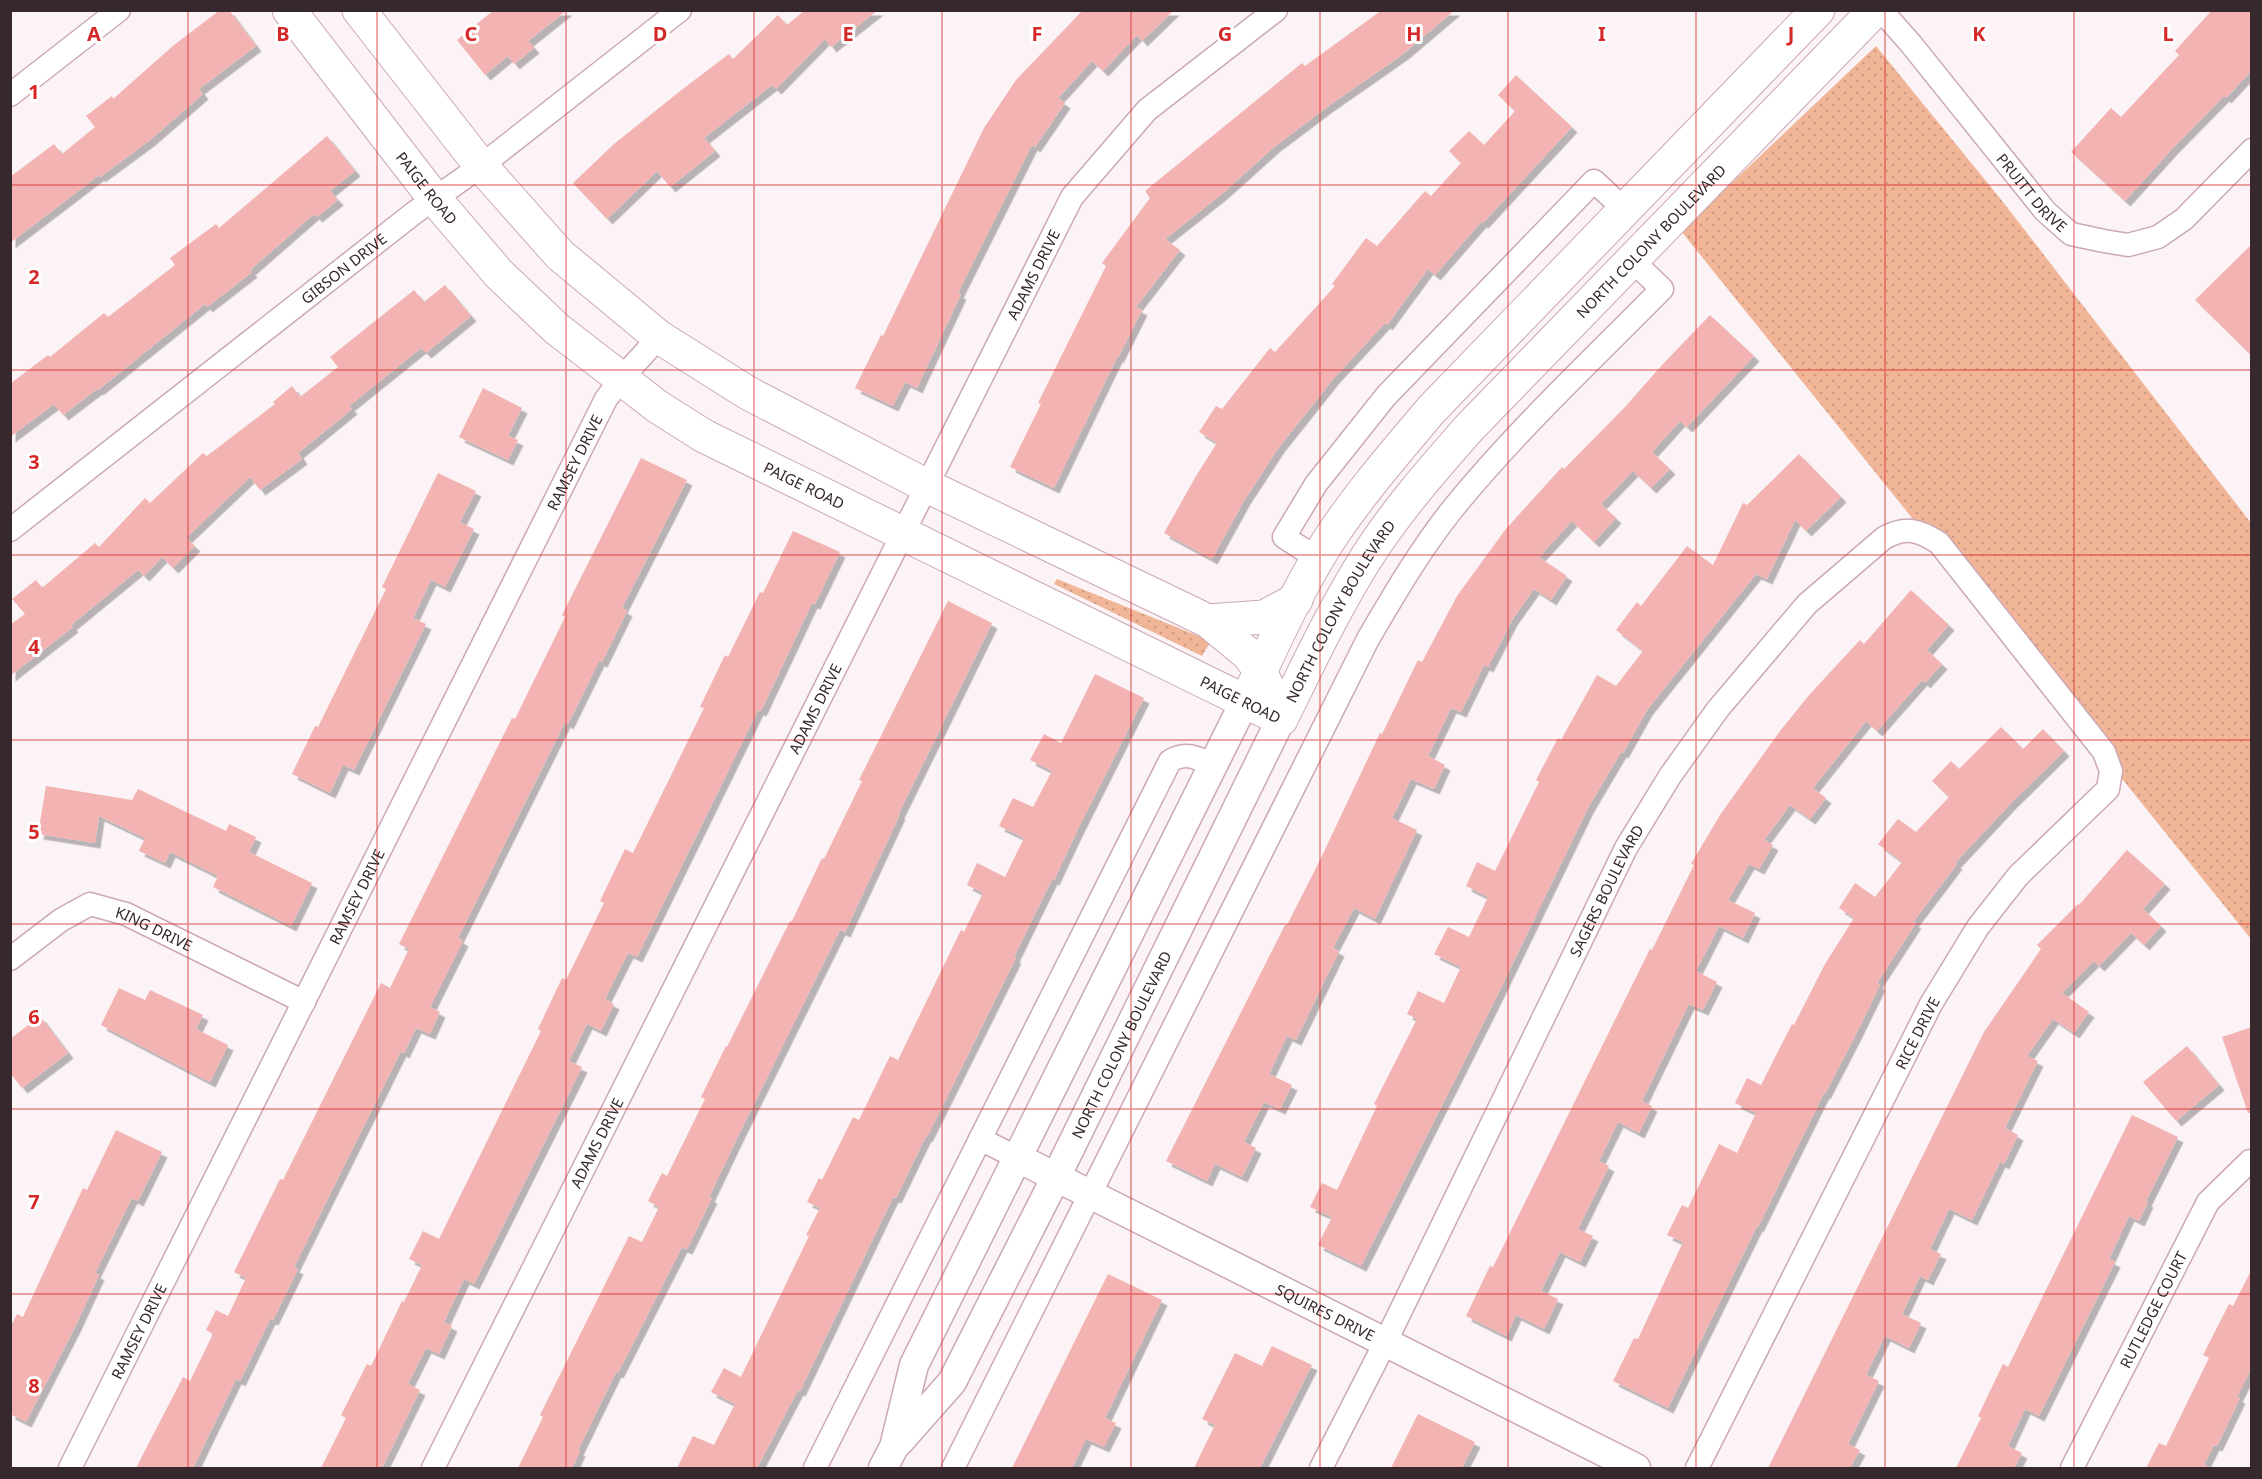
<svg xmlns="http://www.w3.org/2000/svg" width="2262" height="1479" font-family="'Noto Sans',sans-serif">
<defs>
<pattern id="grass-dots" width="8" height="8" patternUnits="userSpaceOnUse" patternTransform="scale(1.5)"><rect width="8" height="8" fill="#f1b598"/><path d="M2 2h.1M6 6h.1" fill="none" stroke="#cf9c83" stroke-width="1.8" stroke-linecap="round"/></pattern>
<filter id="shadow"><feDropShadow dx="5.5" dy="5.5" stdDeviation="0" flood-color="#0004"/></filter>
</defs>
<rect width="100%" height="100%" fill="#fbf3f6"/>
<!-- grass -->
<g fill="url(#grass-dots)">
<path d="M1876 46 2003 202 2251 523V939L1681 231Z"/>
<path d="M1057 579 1211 641 1202 656 1054 584Z"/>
</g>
<!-- building -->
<g fill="#f3b3b2" filter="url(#shadow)">
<path d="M220 10H229L256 46 199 89 203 94 150 140 100 177 99 175 10 243V177L54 144 62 154 95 127 86 116 112 96 113 99 174 45Z"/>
<path d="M494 10H567L528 41 534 48 514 64 508 56 485 75 457 40Z"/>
<path d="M805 10H878L831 47 825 39 776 89 772 85 704 138 715 151 670 187 657 171 607 219 573 183 614 144 684 88 729 54 733 59 778 15 787 25Z"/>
<path d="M1083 10H1174L1142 41 1137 35 1103 71 1092 61 1058 98 1065 103 1035 147 1032 145 958 293 961 294 917 388 905 382 893 406 855 388 881 335 883 336 984 128 1016 80Z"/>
<path d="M1382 10H1455L1403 54 1327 107 1274 147 1223 193 1165 239 1180 250 1136 307 1142 310 1118 358 1117 357 1054 488 1010 467 1041 404 1038 403 1106 266 1102 263 1150 198 1145 191 1302 63 1305 66Z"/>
<path d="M2212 10H2252V70L2226 98 2224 96 2172 149 2125 201 2071 152 2111 108 2121 117 2179 55 2175 51Z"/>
<path d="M1516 75 1572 127 1483 223 1481 222 1435 275 1428 269 1387 325 1385 323 1334 378 1279 447 1245 499 1212 559 1164 533 1196 476 1217 443 1199 432 1216 406 1222 409 1270 348 1275 352 1335 286 1332 284 1366 238 1377 246 1425 191 1431 196 1461 163 1449 151 1469 131 1484 145 1515 111 1498 95Z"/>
<path d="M327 136 355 171 330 191 338 200 317 217 314 214 250 270 252 272 207 307 205 304 98 390 97 389 63 415 54 404 10 437V384L48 355 50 357 104 313 108 317 175 265 170 258 216 224 219 228Z"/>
<path d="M2252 244V356L2195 300Z"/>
<path d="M445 285 471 316 426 353 421 348 349 406 352 409 298 453 302 459 260 490 250 477 186 538 195 546 173 568 162 557 144 576 138 570 71 625 73 627 10 676V625L25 614 12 599 36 580 42 588 95 543 99 547 145 498 150 503 203 453 207 456 275 404 273 402 292 386 300 397 338 367 330 357 414 290 424 302Z"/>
<path d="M1710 315 1754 356 1687 427 1680 421 1652 452 1670 469 1651 488 1633 471 1601 504 1616 518 1594 542 1572 521 1539 557 1567 576 1551 600 1534 589 1512 620 1488 667 1484 665 1461 712 1451 708 1428 756 1445 765 1434 789 1411 779 1392 818 1417 830 1375 919 1354 908 1333 948 1339 951 1296 1040 1287 1036 1269 1074 1292 1085 1280 1109 1264 1102 1244 1142 1256 1148 1242 1177 1215 1164 1207 1181 1166 1161 1285 925H1287L1320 860 1380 733 1382 734 1418 660 1422 662 1457 596 1505 530 1562 467 1564 469 1625 407 1662 365Z"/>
<path d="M483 388 522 408 508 436 518 440 508 460 459 437Z"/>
<path d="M1799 454 1841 497 1806 531 1795 520 1767 579 1756 574 1647 710 1623 753 1621 752 1588 808 1493 1004 1361 1266 1318 1245 1332 1217 1310 1207 1322 1183 1337 1190 1377 1106 1374 1104 1417 1019 1407 1014 1418 991 1444 1003 1461 967 1434 954 1448 927 1469 937 1488 897 1466 886 1477 862 1495 871 1539 782 1536 780 1558 738 1561 740 1597 675 1616 686 1643 651 1616 630 1637 602 1641 606 1687 546 1713 565 1743 503 1747 505Z"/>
<path d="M641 458 687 480 622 608 627 611 602 662 599 661 568 724 565 722 458 938 463 941 430 1007 440 1012 430 1034 416 1028 404 1053 401 1051 294 1267 298 1269 273 1320 270 1319 240 1381 236 1379 193 1468H136L183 1377 190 1381 213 1334 206 1330 216 1310 228 1316 246 1278 234 1272 280 1179 283 1180 381 983 390 988 409 949 399 944 512 718 515 719 565 617 562 615Z"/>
<path d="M438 473 476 491 460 522 474 529 445 587 431 580 413 618 426 624 354 770 343 765 330 793 292 774 315 726 318 727 386 589 382 587Z"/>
<path d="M793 531 840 552 815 604 812 603 761 711 758 710 637 957 628 953 605 999 614 1004 601 1031 587 1024 569 1061 582 1067 474 1284 464 1279 444 1322 452 1326 439 1354 426 1348 408 1384 420 1390 382 1468H321L346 1418 341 1415 367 1364 371 1366 402 1301 404 1302 422 1265 409 1259 423 1231 439 1239 541 1031 538 1029 562 978 566 980 604 903 600 901 625 849 633 853 704 708 700 707 725 655 728 657 760 592 763 593Z"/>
<path d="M1911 590 1949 625 1927 650 1942 664 1925 683 1922 680 1877 731 1866 721 1813 788 1826 798 1810 819 1790 805 1764 840 1773 845 1759 869 1749 864 1728 900 1755 913 1743 938 1719 926 1696 971 1717 982 1703 1010 1689 1004 1642 1101 1652 1106 1639 1133 1618 1122 1599 1161 1609 1166 1578 1229 1593 1236 1580 1262 1560 1252 1541 1291 1558 1299 1544 1329 1516 1315 1506 1336 1466 1316 1490 1266 1493 1267 1650 949 1652 950 1694 865 1691 864 1720 815 1780 731 1810 694 1860 640 1864 644Z"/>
<path d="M948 601 992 623 899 813 900 814 845 932 840 930 740 1132 709 1197 712 1198 687 1249 682 1247 618 1373 616 1372 578 1450 580 1451 572 1468H518L543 1417 540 1415 629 1236 642 1242 659 1207 648 1201 662 1173 667 1176 705 1099 701 1097 726 1046 727 1047 790 921H792L822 858 824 859 862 781 859 780Z"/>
<path d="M1095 674 1144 698 1078 829 1054 880 1052 879 1014 957 1016 958 927 1137 926 1136 896 1198 893 1197 800 1391 798 1390 757 1468H677L693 1436 714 1445 735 1404 711 1392 724 1368 741 1377 809 1236 806 1235 820 1208 807 1202 819 1178 822 1180 853 1117 859 1120 890 1056 898 1060 961 930 964 932 983 893 967 885 977 863 1005 877 1024 838 999 826 1013 798 1033 807 1052 771 1030 760 1044 734 1061 743Z"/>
<path d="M2001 727 2023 749 2043 729 2064 751 2011 803 1955 863 1957 864 1913 922 1916 923 1877 983 1880 985 1855 1036 1825 1094 1824 1093 1758 1227 1757 1226 1668 1408 1613 1381 1634 1338 1638 1339 1683 1242 1667 1235 1682 1205 1688 1208 1719 1144 1737 1153 1756 1113 1735 1103 1747 1078 1761 1085 1792 1024 1794 1025 1825 964 1854 918 1839 908 1855 883 1875 897 1902 862 1878 844 1898 819 1916 832 1949 797 1932 781 1951 761 1959 769Z"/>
<path d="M46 786 132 800 138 789 226 831 229 824 256 837 249 852 312 883 291 926 213 887 218 876 170 852 165 863 139 851 145 838 99 816 95 843 38 834Z"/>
<path d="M2127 850 2165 884 2143 909 2161 926 2144 945 2131 933 2099 966 2094 961 2062 993 2089 1012 2074 1033 2053 1019 2027 1056 2038 1061 2005 1128 2018 1135 2004 1164 2000 1162 1972 1220 1949 1209 1930 1249 1941 1254 1928 1280 1920 1276 1902 1314 1921 1323 1909 1348 1885 1336 1866 1375 1879 1381 1848 1444 1860 1450 1850 1468H1768L1984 1032 2041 949 2037 945 2078 904 2079 905Z"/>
<path d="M119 988 145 1000 150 990 203 1015 196 1029 228 1045 210 1082 101 1025Z"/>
<path d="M40 1016 68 1053 22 1088 10 1073V1039Z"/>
<path d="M2252 1027V1113H2248L2222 1037Z"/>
<path d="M2187 1046 2219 1085 2176 1121 2143 1082Z"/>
<path d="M2132 1115 2178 1137 2146 1201 2148 1202 2139 1221 2129 1216 2109 1259 2115 1262 2039 1416 2025 1409 2008 1446 2022 1453 2014 1468H1956L1981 1418 1978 1416 2003 1364 2008 1367Z"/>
<path d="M116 1130 162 1152 138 1201 132 1198 95 1273 99 1275 75 1327 26 1422 10 1414V1328L17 1314 23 1317 83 1188 87 1190Z"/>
<path d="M2252 1269V1367L2237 1397 2240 1398 2217 1446 2214 1445 2204 1465 2211 1468H2146L2159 1443 2166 1446 2209 1358 2203 1355 2229 1304 2233 1306Z"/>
<path d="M1108 1274 1162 1300 1105 1418 1116 1423 1104 1447 1086 1439 1072 1468H1012Z"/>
<path d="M1272 1346 1312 1365 1260 1468H1194L1215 1425 1202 1419 1235 1353 1262 1366Z"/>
<path d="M1418 1414 1475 1442 1462 1468H1391Z"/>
</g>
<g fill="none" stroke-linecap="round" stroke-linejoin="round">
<!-- minor casing -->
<g stroke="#cca8b6" stroke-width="25">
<g id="minor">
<path id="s1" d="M1881 10 1911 44 2045 211 2071 234 2104 241 2128 245 2158 237 2184 219 2252 150"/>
<path d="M10 95 119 10"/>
<path id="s2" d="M10 530 414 213 481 166 680 10"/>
<path d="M1318 559 1284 537 1316 484 1386 396 1594 181 1624 209"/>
<path id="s3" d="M10 959 61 920 90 904 126 914 304 1002"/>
<path d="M980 1139 1016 1157"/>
<path id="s4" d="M70 1468 606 399 622 378 659 337"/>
<path id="s5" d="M433 1468 1072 197 1147 110 1276 10"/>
<path d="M815 1468 1170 761C1186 751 1197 758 1214 765"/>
<path d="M953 1468 1368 639C1395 593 1421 548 1455 506 1518 429 1592 360 1662 289L1632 260"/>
<path id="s6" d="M1321 1468 1385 1343 1626 848 1670 776 1718 709 1807 604 1884 538C1906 526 1919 530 1939 543L2104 752 2111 771 2108 789 2018 876 1978 927 1931 1004 1697 1468"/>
<path id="s7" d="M2072 1468 2208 1202 2250 1161"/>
</g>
</g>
<!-- tertiary casing -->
<g stroke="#cca8b6" stroke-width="31">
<g id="tertiary">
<path id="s8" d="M1016 1157 1636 1468"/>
<path id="s9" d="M898 1443 952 1382 1056 1177 1281 719"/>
<path d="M883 1468 894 1447 914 1365 1245 701"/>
</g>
</g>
<!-- secondary casing -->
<g stroke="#cca8b6" stroke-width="35">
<g id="secondary">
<path id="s10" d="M289 10 434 198 499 274 557 329 658 407 704 436 1281 719"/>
<path d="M359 10 481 166 560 255 659 337 748 393 925 485 1208 621 1248 654 1260 670 1281 719"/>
<path d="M1208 621 1264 617 1296 600"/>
<path d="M1252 689C1275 640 1298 589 1327 543 1358 495 1395 453 1431 410L1818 10"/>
<path id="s11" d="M1281 719C1308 665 1333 611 1365 560 1395 512 1433 469 1470 427L1875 10"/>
</g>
</g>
<!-- minor -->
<use href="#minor" stroke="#fff" stroke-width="22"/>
<!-- tertiary -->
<use href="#tertiary" stroke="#fff" stroke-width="28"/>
<!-- secondary -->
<use href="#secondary" stroke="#fff" stroke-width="33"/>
</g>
<!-- grid -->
<path fill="none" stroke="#d62828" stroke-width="1.5" stroke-opacity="0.55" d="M188 10V1468M377 10V1468M566 10V1468M754 10V1468M942 10V1468M1131 10V1468M1320 10V1468M1508 10V1468M1696 10V1468M1885 10V1468M2074 10V1468M10 185H2252M10 370H2252M10 555H2252M10 740H2252M10 924H2252M10 1109H2252M10 1294H2252"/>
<g text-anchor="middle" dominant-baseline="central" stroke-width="6" stroke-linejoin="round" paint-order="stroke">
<!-- street labels -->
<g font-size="15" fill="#36282d" stroke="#fff">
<text stroke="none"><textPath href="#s10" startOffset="225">PAIGE ROAD</textPath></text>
<text stroke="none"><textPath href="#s1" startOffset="237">PRUITT DRIVE</textPath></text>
<text stroke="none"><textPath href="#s11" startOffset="609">NORTH COLONY BOULEVARD</textPath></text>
<text stroke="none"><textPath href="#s2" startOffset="424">GIBSON DRIVE</textPath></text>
<text stroke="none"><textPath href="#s5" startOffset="1336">ADAMS DRIVE</textPath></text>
<text stroke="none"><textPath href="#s4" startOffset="1125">RAMSEY DRIVE</textPath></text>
<text stroke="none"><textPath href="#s10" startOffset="711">PAIGE ROAD</textPath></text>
<text stroke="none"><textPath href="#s11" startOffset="123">NORTH COLONY BOULEVARD</textPath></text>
<text stroke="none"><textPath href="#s10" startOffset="1197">PAIGE ROAD</textPath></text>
<text stroke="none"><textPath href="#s5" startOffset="850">ADAMS DRIVE</textPath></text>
<text stroke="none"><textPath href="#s6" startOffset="644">SAGERS BOULEVARD</textPath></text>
<text stroke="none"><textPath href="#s4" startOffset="639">RAMSEY DRIVE</textPath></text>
<text stroke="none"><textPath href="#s3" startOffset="166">KING DRIVE</textPath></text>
<text transform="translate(1917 1033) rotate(-63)">RICE DRIVE</text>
<text stroke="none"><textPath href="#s9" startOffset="459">NORTH COLONY BOULEVARD</textPath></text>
<text stroke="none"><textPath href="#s5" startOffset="364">ADAMS DRIVE</textPath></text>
<text stroke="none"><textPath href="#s7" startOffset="178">RUTLEDGE COURT</textPath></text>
<text stroke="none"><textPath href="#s8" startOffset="346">SQUIRES DRIVE</textPath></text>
<text stroke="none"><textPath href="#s4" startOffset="153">RAMSEY DRIVE</textPath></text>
</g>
</g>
<g font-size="20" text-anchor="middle" font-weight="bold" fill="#d62828" stroke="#fff" stroke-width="6" stroke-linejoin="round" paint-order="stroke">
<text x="94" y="41">A</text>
<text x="283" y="41">B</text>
<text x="471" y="41">C</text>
<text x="660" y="41">D</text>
<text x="848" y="41">E</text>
<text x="1037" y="41">F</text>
<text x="1225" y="41">G</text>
<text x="1414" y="41">H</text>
<text x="1602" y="41">I</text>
<text x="1791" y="41">J</text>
<text x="1979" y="41">K</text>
<text x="2168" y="41">L</text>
<text x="34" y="99">1</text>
<text x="34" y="284">2</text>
<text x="34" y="469">3</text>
<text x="34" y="654">4</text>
<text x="34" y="839">5</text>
<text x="34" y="1024">6</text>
<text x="34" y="1209">7</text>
<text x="34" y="1393">8</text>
</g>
<!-- border -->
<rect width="2262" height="1479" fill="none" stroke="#36282d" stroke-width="24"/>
</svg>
